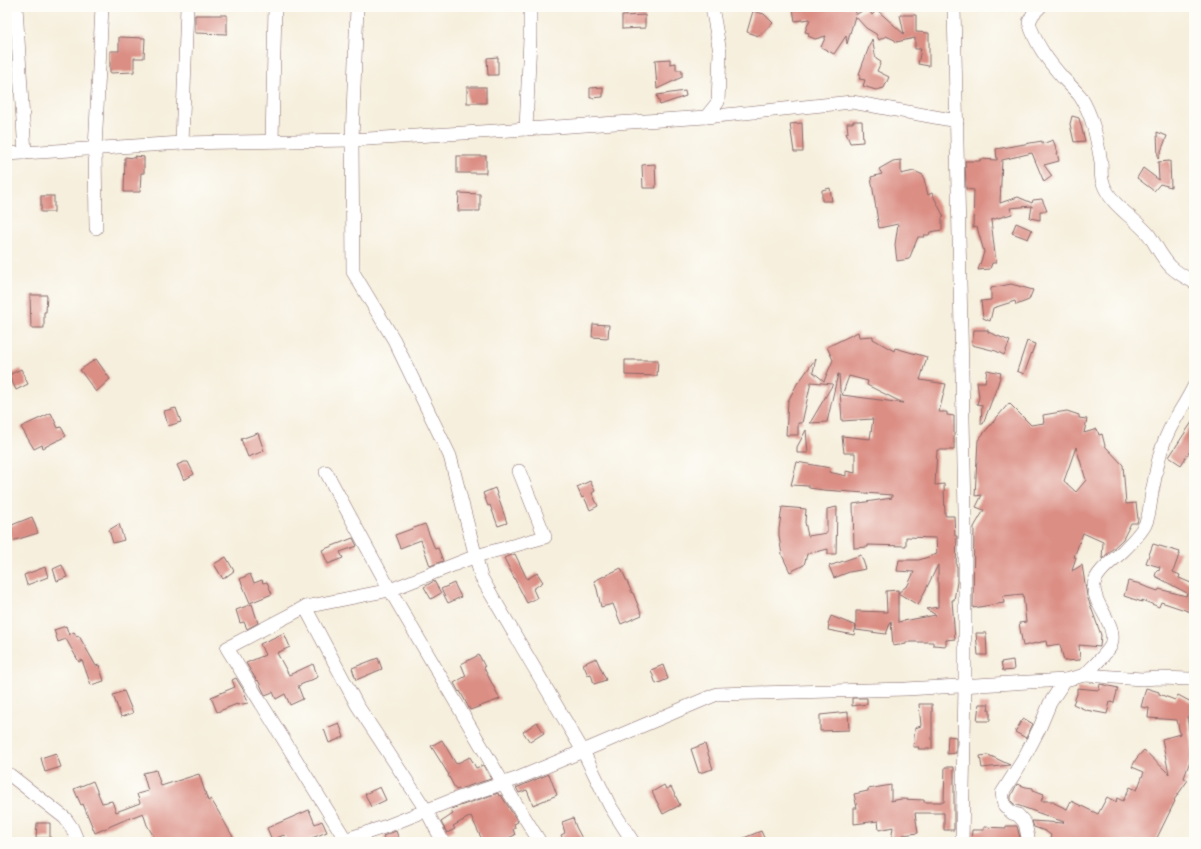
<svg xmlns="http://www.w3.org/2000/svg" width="1201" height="849" font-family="'Indie Flower',sans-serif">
<rect width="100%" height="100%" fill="#fdfcf7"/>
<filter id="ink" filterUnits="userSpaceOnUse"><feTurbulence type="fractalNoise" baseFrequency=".025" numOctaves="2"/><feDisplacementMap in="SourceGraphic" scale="8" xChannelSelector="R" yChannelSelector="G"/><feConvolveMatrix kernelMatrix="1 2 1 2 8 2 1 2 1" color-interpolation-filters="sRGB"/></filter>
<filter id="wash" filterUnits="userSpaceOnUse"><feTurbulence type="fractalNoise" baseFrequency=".012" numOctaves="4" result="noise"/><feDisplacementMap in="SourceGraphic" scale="16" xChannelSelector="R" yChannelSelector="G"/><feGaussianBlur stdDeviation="0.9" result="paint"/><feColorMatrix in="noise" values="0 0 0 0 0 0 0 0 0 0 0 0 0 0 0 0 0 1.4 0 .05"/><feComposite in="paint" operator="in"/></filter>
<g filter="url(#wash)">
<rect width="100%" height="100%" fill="#f6efdd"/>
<g id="blocks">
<!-- building -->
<g fill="#db8e84" fill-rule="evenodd">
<path d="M816 7H857L855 15 868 8 872 15 877 10 904 34 900 15H916V32L929 33V66L918 64 921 49H915V38L896 42 895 40 886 36 879 40 876 34 866 28 855 16 847 44 846 36 834 54 821 47 826 36 815 39 808 36 809 33 805 32 810 19 795 21 793 9Z"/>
<path d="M753 11 764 14 773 23 759 36 747 32Z"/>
<path d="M195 15H227V34L195 33Z"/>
<path d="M645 15V28L622 29V16Z"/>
<path d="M119 37 145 38 144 58H134V72L110 73V51H119Z"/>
<path d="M872 39 876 59 881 62 877 71 889 77 884 88 876 90 863 86 865 80 859 79 861 75 859 74Z"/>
<path d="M498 57V75H488L487 58Z"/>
<path d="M670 59V64L676 63V70H682V77L657 89 655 60Z"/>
<rect x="467" y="87" width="19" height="16"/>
<path d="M603 87V97L590 98V88Z"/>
<path d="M685 91 686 96 660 105 657 95Z"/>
<path d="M1072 116 1079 118 1085 141 1074 142 1070 124Z"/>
<path d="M853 121H862L863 142 850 143 846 133H848L847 123H853Z"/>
<path d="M802 123 803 152H794L790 124Z"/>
<path d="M1157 132 1167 136 1158 159Z"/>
<path d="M1053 140 1058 153H1057L1059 161 1044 165 1052 176 1044 182 1032 153 1002 160 1000 203 1018 197 1032 203 1033 200 1042 199 1047 211H1040V220L1030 218 1032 206 1010 208 1012 214 991 220 996 263H992L990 269 978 270 984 252 977 227 973 228 974 190 966 189 965 161H980V159L997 160 996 149 1042 141V144Z"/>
<path d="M135 156 144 157V173H141L140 192H124L125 157 135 158Z"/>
<rect x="457" y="156" width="29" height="17"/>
<path d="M901 160V174L914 171 923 175 928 195 932 193 944 217 942 218V230L930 232 929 235H924V237H918L909 259 897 261 895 245 898 224 879 228 871 177 882 174 879 169 893 161Z"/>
<path d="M1170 161 1171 187 1160 184 1154 191 1137 178 1143 168 1159 180 1158 162Z"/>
<path d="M655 164 656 188H643L642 165Z"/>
<path d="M830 188 832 201H822V190Z"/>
<path d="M459 193 480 194V211H458Z"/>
<rect x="41" y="196" width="13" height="16"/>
<path d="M1016 223 1032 230 1028 239 1012 233Z"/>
<path d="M1011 284 1033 290 1029 300 1016 305 1015 301 993 308 990 321 983 318 981 301 991 300V288Z"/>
<path d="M30 295H47L46 312H44V328H31Z"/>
<path d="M593 324 609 325 608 338 592 337Z"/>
<path d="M974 330H988V332L1010 341 1004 355 996 351 972 345Z"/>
<path d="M858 332 859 337 873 336V339L894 351 895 348 927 357 920 380 946 384 939 412H947V415L954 416V450H937L935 485 944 484 945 515 946 516H954L955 536H957L956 566H957V582L954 600H952L955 639 946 640V646L933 645V642H906V644L893 646 891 621 886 634 856 630V611L887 612 886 591 898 590V593L908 585 914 572 897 571 899 560H919L937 554 936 538 906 537V546L868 545V547L854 548 853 504 892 498V495L824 490 809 488V486L791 485 797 462 830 468 829 472 846 476V471L855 473V453H844L842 436 870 439 873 419 842 421 839 374H838L827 422 810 423 833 384 811 382 802 423H798V435H786L788 401 798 382H799L816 358 813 372 824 381 833 360 827 347ZM849 376 868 381 867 385 903 403 842 395ZM938 565V607L926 609 936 615 898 622V593L918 605Z"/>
<path d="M1027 341 1035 344 1024 374 1017 371Z"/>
<path d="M96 359 110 379 96 392 80 370Z"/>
<path d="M625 360H658L657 376 625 375Z"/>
<path d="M21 369 28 384 16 390 9 375Z"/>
<path d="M987 370 1001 373 998 384 983 424H981L982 405 977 404 979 397 977 382H985Z"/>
<path d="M1009 403 1031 425 1044 423 1043 415 1067 411 1079 415V418L1087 419 1084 433 1097 429 1099 435 1102 434 1105 446 1123 465 1126 504 1136 503 1138 519 1137 523H1131L1123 539 1102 559 1103 542 1083 533 1074 557H1076L1072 571 1082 565 1087 596 1101 635 1100 647 1079 645 1080 660 1064 661 1060 644 1047 646 1046 641 1023 646 1019 623 1026 622 1023 594 1003 596 1004 603 973 608 974 527 984 510 976 507 982 495 975 496 978 440ZM1076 447 1086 480 1076 492 1064 481Z"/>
<path d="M176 408 181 422 168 426 164 411Z"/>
<path d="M51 413 58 428 61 427 66 436 43 448 42 445 34 449 21 427Z"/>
<path d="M1194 419V445L1181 465 1169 457Z"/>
<path d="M806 430 808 453H797V447Z"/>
<path d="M258 433 264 451 248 457 241 439Z"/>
<path d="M184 462H188L194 474 184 480 177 465Z"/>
<path d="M590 481 595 491 592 493 598 506 590 510 584 497 582 498 577 487Z"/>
<path d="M495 488 507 523 498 526 490 505 488 506 483 493Z"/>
<path d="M782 507 806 509 805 522 808 536 827 533V509L837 507 836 554H828V549L807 554 804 565 790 572 782 555 779 536V529Z"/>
<path d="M32 517 38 533 12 541 7 527Z"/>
<path d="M119 524 124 540 113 543 109 530Z"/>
<path d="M425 524 435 549 438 548 443 561 430 566 421 540 400 548 395 535Z"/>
<path d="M353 538 357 546 340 552 343 558 328 564 322 550Z"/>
<path d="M1153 544 1180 552 1173 572 1180 575 1179 578 1191 583 1194 576V613L1161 602 1159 607 1142 600V602L1124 596 1128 581 1141 584V585L1158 591 1159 589 1186 596 1187 593 1155 576 1157 570 1159 571 1160 567 1146 563Z"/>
<path d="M515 554 527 579 537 573 543 582 533 589 537 598 527 603 504 558Z"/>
<path d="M861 555 866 569 849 572 834 578 829 566Z"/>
<path d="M226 557 234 571 223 579 214 564Z"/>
<path d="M62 565 67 577 57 581 53 569Z"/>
<path d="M45 567 48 577 27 585 24 575Z"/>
<path d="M621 568 632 593H633L642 615 621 624 613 604 601 607 597 589 594 581Z"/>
<path d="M250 574 254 583 262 580 263 583 267 582 272 594 250 603 240 579Z"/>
<path d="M434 581 441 593 431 599 424 587Z"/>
<path d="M454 583 461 597 448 603 441 589Z"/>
<path d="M252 604 258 623 247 629 244 622 240 623 236 610Z"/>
<path d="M831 616 856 626 854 635 828 630 829 625 828 624Z"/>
<path d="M66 626 69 635 74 632 77 637 79 636 96 666 99 665 104 681 91 685 82 660 79 662 66 639 58 642 54 630Z"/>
<path d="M284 633 290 647 277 653 289 675 313 664 318 677 298 686 303 699 290 705 285 694 276 699 273 692 265 695 258 680 257 681 246 663 265 655 260 644Z"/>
<path d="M976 633H986L987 655H978Z"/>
<path d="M479 655 485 667 484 668 500 699 470 710 460 691 459 692 454 683 466 676 461 664Z"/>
<path d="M378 658 382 669 356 680 352 668Z"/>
<path d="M596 658 606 680 594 684 591 674 588 675 583 664Z"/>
<path d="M1013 660 1014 670 1003 671 1001 662Z"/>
<path d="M663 665 668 679 656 684 651 670Z"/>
<path d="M236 678 244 691 248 703 237 705V704L217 712 211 697 235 687 232 680Z"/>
<path d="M1100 684 1118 688 1114 703 1110 702 1107 714 1086 710 1073 704 1077 694V688L1099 690Z"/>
<path d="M1146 688 1159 692V694L1175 700 1178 695 1193 703V716L1187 717 1194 762 1190 761 1184 778 1188 780 1174 800 1175 801 1155 842H1056V840L1050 839 1051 835 1045 831 1034 827 1032 821 1063 823 1064 822 1014 804 1011 801V796L1017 784 1026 787 1033 788V790L1044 794 1041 801H1054V803L1067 809 1071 801 1098 814 1107 797 1116 802 1117 798 1123 801 1130 787 1137 790 1144 772 1132 767 1136 759 1144 750 1169 774 1162 739 1180 734 1177 720 1148 718 1149 708 1141 707Z"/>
<path d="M124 691 133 713 121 717 113 695Z"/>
<path d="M852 698H867V704L852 706Z"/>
<path d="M919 704H932V749H918L919 747H913L915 728 921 726Z"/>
<path d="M979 704H989L988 710H990V721H977Z"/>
<path d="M848 712 849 730 820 731V715Z"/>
<path d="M1023 718 1033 724 1026 738 1015 732Z"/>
<path d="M537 722 544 733 530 742 523 732Z"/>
<path d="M339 723 344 737 329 743 324 729Z"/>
<path d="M948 736 956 737V753L947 754Z"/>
<path d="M442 740 456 764 470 757 476 768 483 765 491 779 456 790 448 775H449L431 746Z"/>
<path d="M705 744 713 769 699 773 691 749Z"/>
<path d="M56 753 61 767 45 772 41 758Z"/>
<path d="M988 755 993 757 1010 765 982 768 980 756Z"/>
<path d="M945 767H954V830H944V813H915L918 833 903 835 902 842H891L893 827 879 830 878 821 854 824V808H857L854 794 868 791V789L891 785V801L901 799 924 800V802H944Z"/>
<path d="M156 770 161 786 199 774 208 801 211 799 236 842H157L147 825 143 813 120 822 95 833 83 804 81 805 74 789 93 781 102 803 112 801 116 812 140 803 137 794 148 791 143 773Z"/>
<path d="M549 774 557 795 533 805 527 790 519 793 517 789 516 788Z"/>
<path d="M664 785 666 789 671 787 680 805 663 814 652 792Z"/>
<path d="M380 787 386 800 371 807 365 794Z"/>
<path d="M498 793 499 796 501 795 518 822 514 824 515 828 513 829 515 835 500 842H483L471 816 453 826 455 829 447 833 441 822 453 814 451 809Z"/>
<path d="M309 810 315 824 322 821 327 832 302 842H287L284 835 272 840 267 828Z"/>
<path d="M573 818 576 827 584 842H564L561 835 565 833 562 822Z"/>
<path d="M37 823H50V838H36Z"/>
<path d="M1006 826H1017L1021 842H971L972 830H984V827L1006 828Z"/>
<path d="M396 831 400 842H386L383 836Z"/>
<path d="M761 831 766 842H734Z"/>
</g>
</g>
</g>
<g filter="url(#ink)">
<use href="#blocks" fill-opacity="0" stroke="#866869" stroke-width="1"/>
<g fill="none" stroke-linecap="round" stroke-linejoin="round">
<!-- minor casing -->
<g stroke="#866869" stroke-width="14">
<g id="minor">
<path d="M16 7 25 153"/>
<path d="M357 7 352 140 353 272 394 340 450 456 481 577 583 751 717 694 906 689 1065 680"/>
<path d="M954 7 965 511V685L962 842"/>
<path d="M1040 7 1033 14 1029 22C1035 44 1049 62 1063 78 1069 84 1075 90 1080 96 1093 116 1097 139 1101 162 1102 169 1100 177 1103 183 1111 206 1134 217 1149 235 1156 245 1162 258 1171 267 1178 273 1186 278 1194 282"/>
<path d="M706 117 718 102 720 52 712 7"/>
<path d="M526 129 530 38V7"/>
<path d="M272 141 275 7"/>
<path d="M182 143 187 7"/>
<path d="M7 154 182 143 352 140 526 129 706 117 852 102 957 121"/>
<path d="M96 228 95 149 102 7"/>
<path d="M326 472 390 590 503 783 540 842"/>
<path d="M305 607 357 705 426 810 443 842"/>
<path d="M1085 675C1091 668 1108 653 1111 645 1118 624 1093 606 1094 585 1095 572 1115 559 1123 551 1131 543 1140 534 1145 525 1150 515 1150 503 1152 492 1155 479 1157 464 1161 451 1168 426 1183 409 1194 386"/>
<path d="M7 776 10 775 65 818 72 828 78 842"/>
<path d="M338 842 387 826 450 801 516 779 583 751 610 806 633 842"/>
<path d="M347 842 227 648 305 607 390 590 476 556 545 537 519 471"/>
<path d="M1029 842 1025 823 1018 815 1012 813 1004 805 1002 793 1023 760 1040 727 1050 703 1065 680 1085 675 1142 679 1159 678 1190 679 1194 678"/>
</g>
</g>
<!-- minor -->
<use href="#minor" stroke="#fff" stroke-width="13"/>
</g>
</g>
<!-- margin -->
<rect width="1201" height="849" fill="none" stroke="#fdfcf7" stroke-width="24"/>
</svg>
